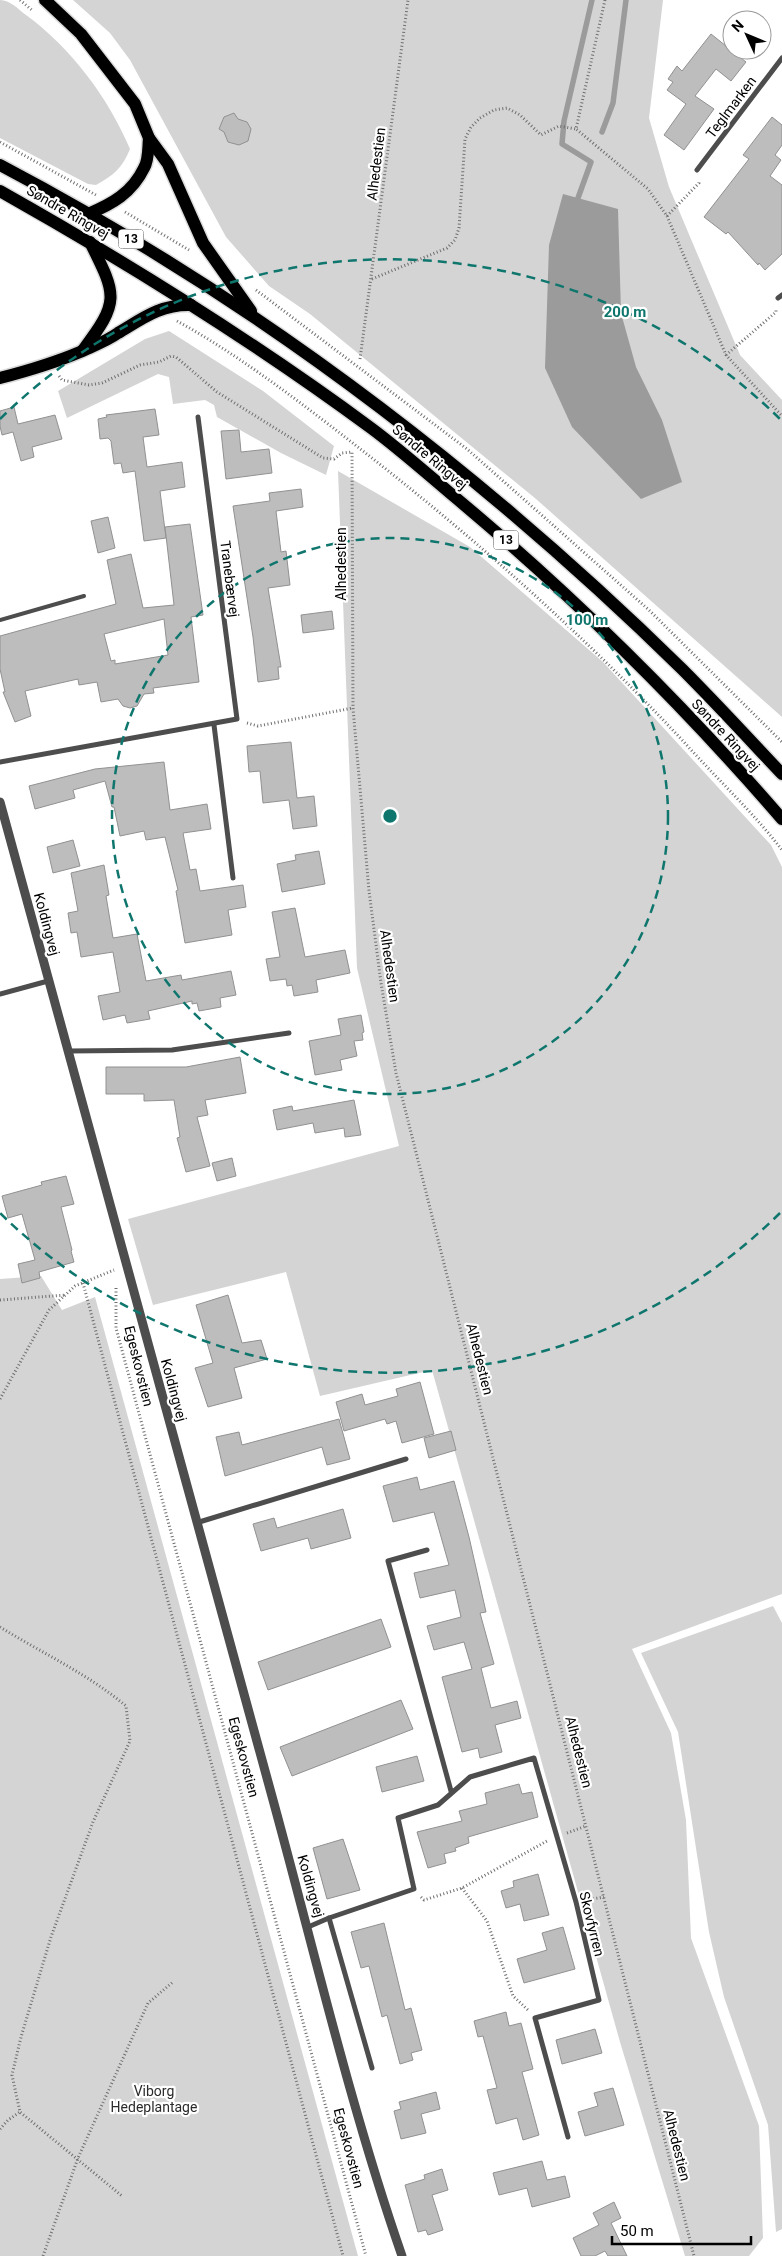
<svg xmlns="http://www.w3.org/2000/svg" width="782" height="2256" font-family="Roboto,sans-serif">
<rect width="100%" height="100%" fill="#fff"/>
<!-- green -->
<g fill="#d4d4d4">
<path d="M0 0C10 0 18 9 26 15 71 48 108 97 130 149 123 167 113 176 96 185L88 184 0 138Z"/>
<path d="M73 0H663L649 118 669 187 740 355 782 400V717L536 499 310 314 269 286 226 237 130 60 110 33Z"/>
<path d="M169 331 263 391 334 446 326 475 281 453 217 417 214 405 205 400 173 404 169 377 158 374 67 418 58 391 145 339Z"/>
<path d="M338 471 470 547 603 662 771 845 782 867V1594L632 1649 671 1733 686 1820 691 1938 759 2126 763 2238 749 2256H685L620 2042 432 1370 320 1396 286 1272 153 1305 128 1219 399 1146 357 968Z"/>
<path d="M41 1276 62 1310 95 1297 358 2256H0V1279Z"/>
<path d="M773 1606 782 1623V2229L776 2232 768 2125 724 1997 709 1932 678 1732 641 1653Z"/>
</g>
<!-- water -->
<path fill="#9b9b9b" d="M563 194 618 209 621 313 636 367 662 420 682 482 641 499 572 427 545 368 549 245Z"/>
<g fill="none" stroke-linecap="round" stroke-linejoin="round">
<!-- stream -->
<g stroke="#9b9b9b" stroke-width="5.5">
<path d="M602 132 613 103 626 0"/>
<path d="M578 198 591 162 562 144 564 121 592 0"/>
</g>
</g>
<!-- building -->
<g fill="#bdbdbd" stroke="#919191" fill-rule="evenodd">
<path d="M711 34 746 62 731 81 716 69 695 96 714 109 684 150 664 135 686 104 667 90 673 82 668 79 677 66 682 71Z"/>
<path d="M234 113 238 119 247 122 251 129 248 141 239 145 228 142 224 132 219 129 224 117Z"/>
<path d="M772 117 782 125V145L775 155 781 160 770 176 782 185V254L765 270 759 263 758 265 728 232 726 234 704 217 749 159 743 155Z"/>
<path d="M14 407 18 424 55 415 62 439 32 447 34 457 21 461 13 432 2 435 0 426V411Z"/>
<path d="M155 409 159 435 143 437 147 467 182 462 185 487 160 491 166 538 144 541 135 471 123 473 121 463 114 464 111 441 108 438 100 439 98 419 107 417 106 415Z"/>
<path d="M239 430 241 452 269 449 272 473 226 479 221 431Z"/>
<path d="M301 489 303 507 276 511 281 552 286 551 290 585 268 588 281 667H278L279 679 258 682 253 637 233 506 270 501 269 493Z"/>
<path d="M108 517 115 548 98 553 91 521Z"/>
<path d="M190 524 203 615 191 617 199 682 153 688 154 693 144 694 137 706 130 708 123 706 118 699 101 702 97 682 79 685 78 679 25 691 31 716 15 722 3 692H5L0 669V636L116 604 107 560 131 554 143 608 174 605 165 527ZM164 619 168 655 115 664V660L111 661 104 634Z"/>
<path d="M332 611 334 629 303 633 301 615Z"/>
<path d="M291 742 297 798 314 796 317 826 293 829 289 800 263 803 260 771 249 772 247 746Z"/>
<path d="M164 762 170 810 207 804 211 829 183 833 190 870 196 869 200 891 243 885 246 907 228 910 232 935 185 943 176 891 178 890 165 837 146 840 144 831 120 836 114 807H112L105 781 73 790 75 798 35 809 29 786 95 769Z"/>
<path d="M73 840 80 866 53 873 47 847Z"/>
<path d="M319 851 325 884 282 892 277 864 296 860 295 855Z"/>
<path d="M104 865 109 895 106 896 113 938 137 934 146 981 181 975 182 980 231 971 236 995 220 998 221 1007 199 1011 197 1003 192 1004V1001L148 1011 150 1019 127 1023 125 1015 103 1020 98 996 120 992 113 952 81 957 77 932 71 933 68 913 78 911 71 873Z"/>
<path d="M295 908 305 957 345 950 350 973 316 980 318 992 294 996 292 985 287 986 286 979 270 981 266 959 280 957 272 912Z"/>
<path d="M361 1015 364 1032 362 1033 363 1040 354 1041 357 1056 340 1060 342 1070 315 1075 309 1041 341 1035 338 1019Z"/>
<path d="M240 1057 246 1093 205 1100 208 1115 197 1117 210 1166 186 1172 177 1138 180 1137 174 1100 144 1101V1094H106V1067H186Z"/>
<path d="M354 1100 361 1135 345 1137 344 1128 315 1133 313 1123 277 1130 273 1110 292 1106 293 1111Z"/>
<path d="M232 1158 236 1176 217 1181 212 1163Z"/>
<path d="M66 1176 74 1204 61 1207 72 1250 71 1251 74 1262 39 1272 40 1278 22 1283 18 1264 35 1260 22 1214 8 1218 2 1196 42 1185 41 1182Z"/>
<path d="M228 1295 242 1343 261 1340 267 1359 234 1368 242 1398 208 1407 195 1368 213 1363 196 1305Z"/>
<path d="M420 1382 434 1434 402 1443 396 1421 387 1424 385 1419 344 1431 336 1402 362 1394 365 1405 398 1396 396 1389Z"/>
<path d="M339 1419 350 1459 327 1465 322 1447 225 1476 216 1437 239 1432 242 1445Z"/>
<path d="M451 1431 456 1450 429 1458 424 1438Z"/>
<path d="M417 1477 420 1490 454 1481 469 1537 486 1612 480 1613 494 1664 481 1668 491 1708 517 1701 521 1718 495 1725 502 1752 480 1758 478 1748 462 1752 442 1677 472 1669 464 1642 434 1650 427 1626 461 1617 455 1590 420 1598 414 1573 449 1565 434 1512 393 1522 383 1486Z"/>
<path d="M343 1509 351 1538 311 1549 308 1538 261 1551 253 1524 274 1518 277 1528Z"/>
<path d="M381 1619 391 1647 268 1690 258 1662Z"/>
<path d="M401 1700 413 1729 292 1776 280 1747Z"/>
<path d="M417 1756 424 1781 382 1792 376 1767Z"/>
<path d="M519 1784 522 1794 532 1792 538 1817 468 1837 469 1843 455 1848 456 1851 444 1854 446 1863 428 1868 417 1832 462 1821 459 1811 487 1804 485 1793Z"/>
<path d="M343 1839 360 1890 327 1899 313 1848Z"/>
<path d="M538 1874 549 1915 524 1921 520 1904 506 1908 501 1891 514 1887 513 1881Z"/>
<path d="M384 1923 405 2010 411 2008 422 2050 411 2053 413 2060 400 2064 387 2015 382 2017 369 1966 361 1968 351 1932Z"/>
<path d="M563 1927 575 1969 524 1983 517 1959 547 1950 542 1933Z"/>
<path d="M506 2012 509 2026 521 2023 533 2069 522 2072 539 2135 523 2140 517 2118 496 2124 487 2090 497 2088 483 2036 478 2037 474 2021Z"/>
<path d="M595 2029 602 2053 562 2064 556 2040Z"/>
<path d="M613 2088 624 2125 585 2136 578 2112 598 2106 594 2093Z"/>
<path d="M436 2092 440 2109 421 2114 426 2133 401 2139 394 2111 401 2109 399 2102Z"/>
<path d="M542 2161 547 2180 565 2176 570 2197 532 2207 527 2188 499 2195 493 2173Z"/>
<path d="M442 2169 448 2190 432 2195 443 2230 428 2235 426 2230 418 2232 405 2185 425 2179 424 2175Z"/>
<path d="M614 2202 621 2218 611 2223 627 2256H608L605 2251 595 2256H581L573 2238 599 2225 593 2213Z"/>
</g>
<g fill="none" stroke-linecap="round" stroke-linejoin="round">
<!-- primary casing -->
<g stroke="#dbdbdb" stroke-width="15">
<g id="primary">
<path d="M45 0 81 34 135 104 149 138 168 164 203 243 251 311"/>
<path d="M0 165C251 297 480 471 682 669 716 703 749 739 782 774"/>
<path d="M0 191C128 263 253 341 371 428 398 448 424 471 450 493 569 592 680 701 782 819"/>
<path d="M88 214C112 204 132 193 144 168 149 160 148 147 149 138"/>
<path d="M83 350C120 301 117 296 90 242"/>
<path d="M0 378C27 371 54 363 80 352 93 346 107 341 118 333 143 318 161 304 191 305"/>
</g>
</g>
<!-- path -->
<g stroke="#6f6f6f" stroke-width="3" stroke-dasharray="1 2.5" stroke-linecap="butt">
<path d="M20 0 33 11"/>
<path d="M605 0 576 129 648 189 667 216 726 355 782 416"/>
<path d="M0 142 96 195"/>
<path d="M125 212 189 250"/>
<path d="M667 216 699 183V180"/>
<path d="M372 279 447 248 455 240 459 228 465 139 471 127 480 118 494 110 507 108 520 115 541 135 559 126 576 129"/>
<path d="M256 290 467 449 649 610 782 742"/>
<path d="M177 321C241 356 305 406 363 451 477 540 585 636 684 742 716 778 753 812 782 850"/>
<path d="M726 355 776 312V309"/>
<path d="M360 359 408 0"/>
<path d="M59 376 62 380 89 385 102 383 140 365 159 362 171 356 176 357 217 392 323 458 334 459 342 453 352 452 353 708 369 891 381 983 396 1073 694 2256"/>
<path d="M247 723 258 726 353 708"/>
<path d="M83 1283 343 2256"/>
<path d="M116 1288V1328L366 2256"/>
<path d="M0 1300 66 1295"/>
<path d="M0 1399 49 1310 75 1286 114 1270"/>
<path d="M0 1627C42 1653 88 1674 126 1706L130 1741 93 1822 51 1937 21 2037 12 2075 20 2112 122 2196"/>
<path d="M567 1833 586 1826"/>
<path d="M462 1888 487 1921 513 1996 528 2010"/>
<path d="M421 1897 424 1900 462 1888 547 1841"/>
<path d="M586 1900 604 1897"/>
<path d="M0 2129 8 2120 20 2112"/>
<path d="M43 2256 78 2158 148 2003 173 1982"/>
</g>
<!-- service -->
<path stroke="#4d4d4d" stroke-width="4" d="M0 620 84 596"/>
<!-- minor -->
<g stroke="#4d4d4d" stroke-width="5">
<path d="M697 170 782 58"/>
<path d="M778 298 782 295"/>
<path d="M214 725 233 878"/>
<path d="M0 762 237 719 198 417"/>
<path d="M0 994 48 981"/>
<path d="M69 1051 172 1050 289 1033"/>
<path d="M196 1523 406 1459"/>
<path d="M427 1550 388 1561 451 1791"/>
<path d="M329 1918 372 2068"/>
<path d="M308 1927 329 1918 414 1889 398 1818 438 1805 470 1777 534 1758 576 1902 599 2000 535 2018 568 2137"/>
</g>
<!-- tertiary -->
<path stroke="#4d4d4d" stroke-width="9" d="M0 802C89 1132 178 1461 270 1789 313 1945 349 2103 402 2256"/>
<!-- primary -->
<use href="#primary" stroke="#000" stroke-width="12"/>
</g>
<!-- distance rings -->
<g fill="none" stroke="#0f766e" stroke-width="2.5" stroke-dasharray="9 6">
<circle cx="390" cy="816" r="278"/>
<path d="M780 1213A556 556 0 0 1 0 1213M0 419A556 556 0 0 1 780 419"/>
</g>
<g text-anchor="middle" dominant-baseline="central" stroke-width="4.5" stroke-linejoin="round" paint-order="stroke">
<!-- shield labels -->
<g fill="#fff" stroke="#4c4c4c" stroke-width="1">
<rect x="118.5" y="229.5" width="25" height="19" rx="4"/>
<rect x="493.5" y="530.5" width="25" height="19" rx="4"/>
</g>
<g font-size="12" font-weight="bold" fill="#000">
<text x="131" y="239">13</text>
<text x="506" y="540">13</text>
</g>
<!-- street labels -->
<g font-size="14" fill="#000" stroke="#fff">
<text transform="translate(731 107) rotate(-53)">Teglmarken</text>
<text transform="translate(376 164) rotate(-83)">Alhedestien</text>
<text transform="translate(68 212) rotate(30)">Søndre Ringvej</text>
<text transform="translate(430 457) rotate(40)">Søndre Ringvej</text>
<text transform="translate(341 564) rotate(-90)">Alhedestien</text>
<text transform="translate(230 579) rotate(83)">Tranebærvej</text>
<text transform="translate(726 735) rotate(47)">Søndre Ringvej</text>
<text transform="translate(47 924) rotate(75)">Koldingvej</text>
<text transform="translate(390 966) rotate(82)">Alhedestien</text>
<text transform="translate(480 1359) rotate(76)">Alhedestien</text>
<text transform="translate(139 1366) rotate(76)">Egeskovstien</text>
<text transform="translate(174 1390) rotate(75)">Koldingvej</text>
<text transform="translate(579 1752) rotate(76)">Alhedestien</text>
<text transform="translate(244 1757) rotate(75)">Egeskovstien</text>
<text transform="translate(311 1886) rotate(74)">Koldingvej</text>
<text transform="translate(592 1924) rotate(76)">Skovfyrren</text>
<text transform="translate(677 2145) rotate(76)">Alhedestien</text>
<text transform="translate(349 2148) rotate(75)">Egeskovstien</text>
</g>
<!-- park labels -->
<g font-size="14" fill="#2b2b2b" stroke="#fff">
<text x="154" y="2091">Viborg<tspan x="154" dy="16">Hedeplantage</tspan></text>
</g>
</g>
<circle cx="390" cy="816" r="8" fill="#0f766e" stroke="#fff" stroke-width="2.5"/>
<g font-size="15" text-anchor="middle" font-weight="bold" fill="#0f766e" stroke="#fff" stroke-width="4.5" stroke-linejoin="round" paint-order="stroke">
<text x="625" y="317">200 m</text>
<text x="587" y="625">100 m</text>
</g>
<!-- north arrow -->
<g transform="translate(747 35) rotate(314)"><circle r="24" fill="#ffffff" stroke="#999999"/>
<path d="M0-4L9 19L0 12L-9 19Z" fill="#000000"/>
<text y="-8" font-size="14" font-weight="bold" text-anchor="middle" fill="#000000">N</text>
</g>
<!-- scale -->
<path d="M612 2236v8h139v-8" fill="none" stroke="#000000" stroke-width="2.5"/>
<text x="620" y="2236" font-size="15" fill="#000000" stroke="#ffffff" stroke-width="4" paint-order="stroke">50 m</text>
</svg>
